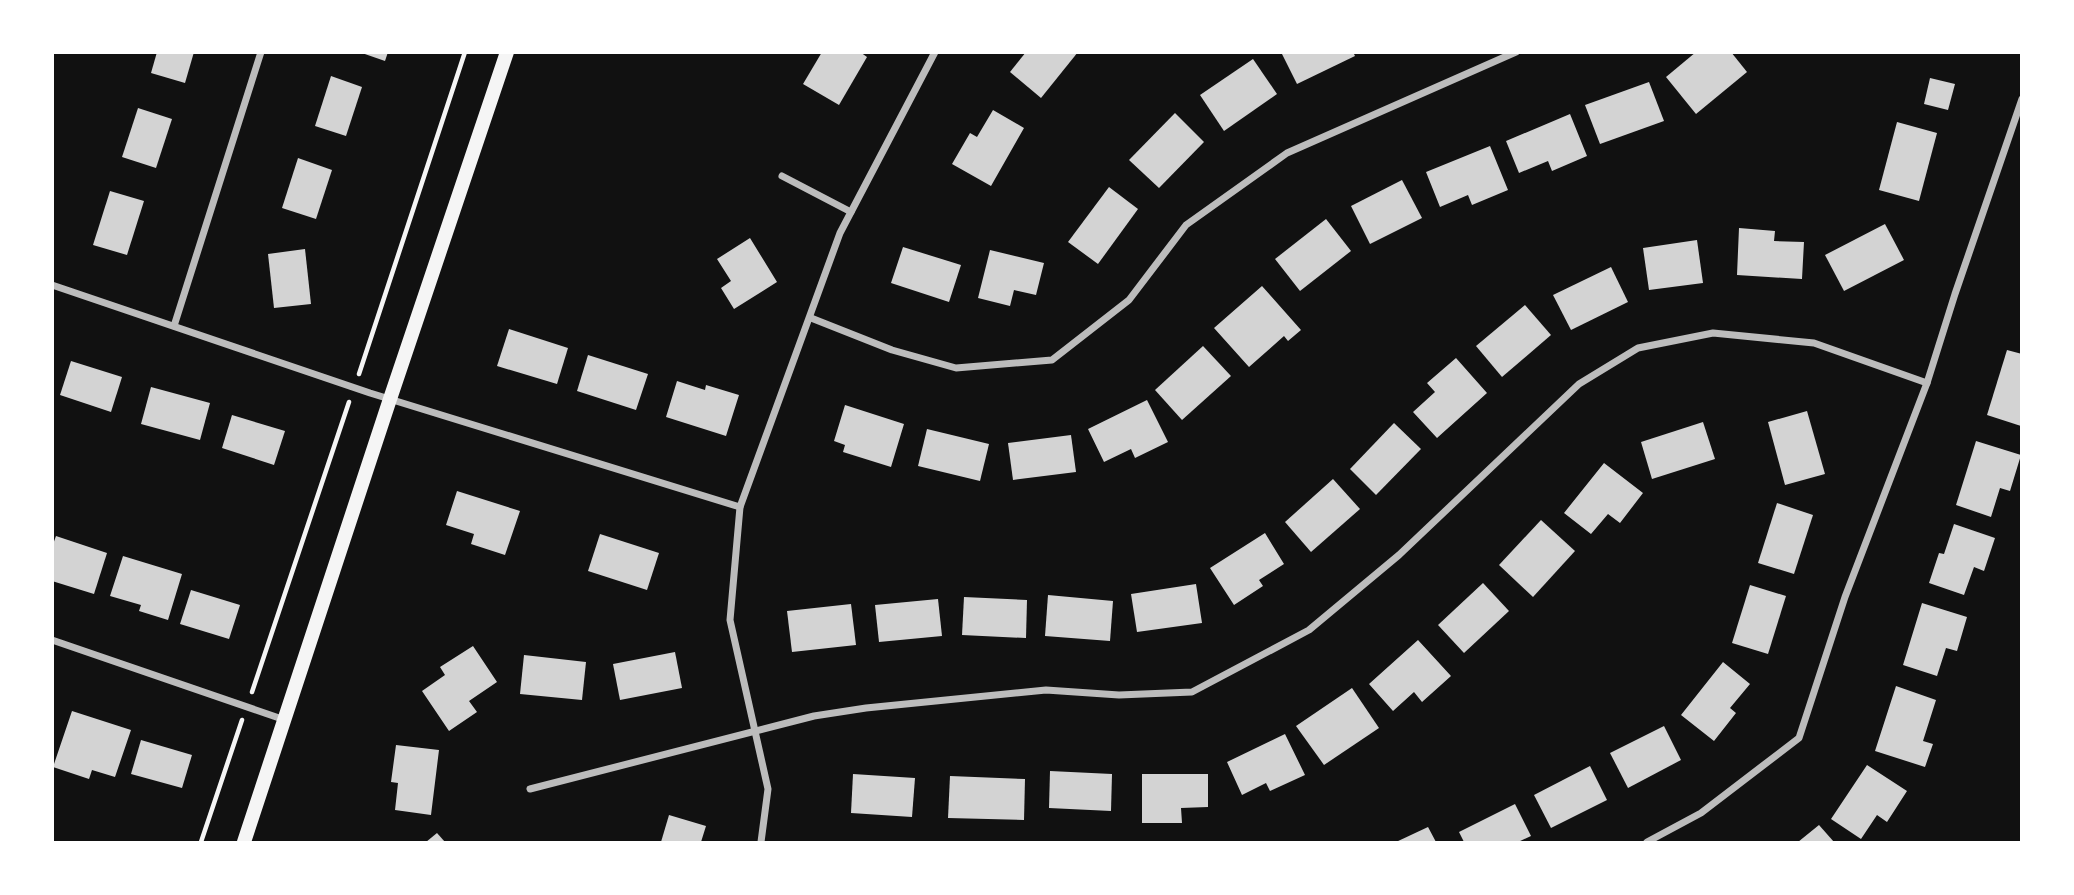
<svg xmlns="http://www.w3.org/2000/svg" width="2074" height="895" font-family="Bitter,serif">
<rect width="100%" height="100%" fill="#111"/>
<!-- building -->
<g fill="#d3d3d3">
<path d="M157 52H194L185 83 151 73Z"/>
<path d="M359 52H388L385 61Z"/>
<path d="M822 52H860L867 57 839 105 803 84Z"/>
<path d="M1026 52H1078L1041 98 1010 72Z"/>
<path d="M1281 52H1353L1355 56 1297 84Z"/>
<path d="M1696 52H1731L1747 72 1696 114 1666 77Z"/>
<path d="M1253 59 1277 94 1224 131 1200 95Z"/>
<path d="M331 76 362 87 346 136 315 126Z"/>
<path d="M1930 78 1955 84 1948 110 1924 104Z"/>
<path d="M1649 82 1664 121 1600 144 1585 105Z"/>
<path d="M138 108 172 119 156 168 122 157Z"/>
<path d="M993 110 1024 128 991 186 952 164 970 133 977 137Z"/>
<path d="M1175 113 1204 142 1159 188 1129 160Z"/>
<path d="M1570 114 1587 156 1552 171 1548 161 1519 173 1506 141Z"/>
<path d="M1897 122 1937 133 1919 201 1879 190Z"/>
<path d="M1490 146 1508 190 1472 205 1468 195 1440 207 1426 172Z"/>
<path d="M298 158 332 170 316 219 282 208Z"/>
<path d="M1402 180 1422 218 1370 244 1351 206Z"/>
<path d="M1109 187 1138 209 1098 264 1068 242Z"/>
<path d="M110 191 144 201 127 255 93 245Z"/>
<path d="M1326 219 1351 251 1300 291 1275 259Z"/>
<path d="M1885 224 1904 260 1844 291 1825 255Z"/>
<path d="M1739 228 1775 231 1774 241 1804 242 1802 279 1737 275Z"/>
<path d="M750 238 777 282 734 309 721 288 731 281 717 259Z"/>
<path d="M1697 240 1703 283 1649 290 1643 248Z"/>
<path d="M903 247 961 265 949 302 891 283Z"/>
<path d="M305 249 311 304 274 308 268 254Z"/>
<path d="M990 250 1044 263 1036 295 1014 290 1010 306 978 298Z"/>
<path d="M1611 267 1628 302 1571 330 1553 295Z"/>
<path d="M1262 286 1301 330 1288 341 1284 336 1249 367 1214 328Z"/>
<path d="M1525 305 1551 335 1502 377 1476 346Z"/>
<path d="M509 329 568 348 557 384 497 366Z"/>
<path d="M1203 346 1231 376 1182 420 1155 390Z"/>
<path d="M2007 350 2022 354 2021 426 1987 415Z"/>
<path d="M588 355 648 374 636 410 577 391Z"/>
<path d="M1456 358 1487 393 1437 438 1413 412 1435 392 1427 383Z"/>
<path d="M71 361 122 377 111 412 60 395Z"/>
<path d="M677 381 705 390 706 385 739 395 726 436 666 417Z"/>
<path d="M151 387 210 403 200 440 141 424Z"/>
<path d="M1147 400 1168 442 1135 458 1131 449 1104 462 1088 429Z"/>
<path d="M845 405 904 424 891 467 843 452 845 445 834 441Z"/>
<path d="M1807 411 1825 474 1785 485 1768 422Z"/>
<path d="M232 415 285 431 274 465 222 448Z"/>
<path d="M1703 422 1715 459 1652 479 1641 442Z"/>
<path d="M1394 423 1421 449 1376 495 1350 469Z"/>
<path d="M927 429 989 444 980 481 918 466Z"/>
<path d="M1071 435 1076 472 1013 480 1008 443Z"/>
<path d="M1976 441 2021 455 2010 491 2000 488 1991 517 1956 505Z"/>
<path d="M1604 463 1643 493 1620 523 1608 514 1591 534 1564 513Z"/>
<path d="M1333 479 1360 509 1311 552 1285 522Z"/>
<path d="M457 491 520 511 505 555 471 544 474 534 446 525Z"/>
<path d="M1777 503 1813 515 1794 574 1758 563Z"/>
<path d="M1541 520 1575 551 1533 597 1499 565Z"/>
<path d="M1954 524 1995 538 1984 571 1974 567 1964 595 1929 583 1939 553 1944 554Z"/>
<path d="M1265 533 1284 564 1259 580 1263 586 1234 605 1210 568Z"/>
<path d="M600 534 659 553 647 590 588 571Z"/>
<path d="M56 536 107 553 94 594 52 581V547Z"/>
<path d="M123 556 182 574 168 620 139 611 141 605 110 596Z"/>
<path d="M1483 583 1509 611 1464 653 1438 625Z"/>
<path d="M1196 584 1202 623 1137 632 1131 594Z"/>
<path d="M1750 585 1786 596 1768 654 1732 643Z"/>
<path d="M191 590 240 605 229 639 180 624Z"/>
<path d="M1048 595 1113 601 1110 641 1045 636Z"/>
<path d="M964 597 1027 600 1026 638 962 635Z"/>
<path d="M938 599 942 636 879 642 875 605Z"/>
<path d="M1922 603 1967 617 1957 651 1946 648 1937 676 1903 665Z"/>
<path d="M851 604 856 645 792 652 787 611Z"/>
<path d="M1418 640 1451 676 1422 702 1414 692 1393 711 1369 684Z"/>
<path d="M473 646 497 682 469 701 477 712 449 731 422 691 445 675 440 667Z"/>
<path d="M675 652 682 688 620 700 613 664Z"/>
<path d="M524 655 586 662 582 700 520 694Z"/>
<path d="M1723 662 1750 684 1730 708 1736 713 1714 741 1681 715Z"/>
<path d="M1896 686 1936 700 1923 741 1933 744 1925 767 1875 751Z"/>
<path d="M1352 688 1379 728 1324 765 1296 726Z"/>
<path d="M72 711 131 730 115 777 92 770 89 779 53 767Z"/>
<path d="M1664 726 1681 760 1628 788 1610 753Z"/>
<path d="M1285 734 1305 775 1270 791 1266 783 1242 795 1227 762Z"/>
<path d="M141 740 192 755 182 788 131 774Z"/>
<path d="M396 745 439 750 431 815 395 810 398 783 391 782Z"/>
<path d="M1867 765 1907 791 1887 822 1877 815 1861 839 1831 819Z"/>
<path d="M1590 766 1607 800 1551 828 1534 795Z"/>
<path d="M1050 771 1112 774 1111 811 1049 808Z"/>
<path d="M853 774 915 778 912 817 851 813Z"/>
<path d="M1142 774H1208V807L1181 808 1182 823H1142Z"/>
<path d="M950 776 1025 779 1024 820 948 818Z"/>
<path d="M1515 804 1531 836 1518 842H1464L1459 832Z"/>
<path d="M669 815 706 826 701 842H661Z"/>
<path d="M1819 825 1834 842H1798Z"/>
<path d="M1428 827 1436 842H1396Z"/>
<path d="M437 833 445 842H426Z"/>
</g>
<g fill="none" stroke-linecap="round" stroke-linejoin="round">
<!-- path -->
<g stroke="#f5f5f5" stroke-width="4.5">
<path d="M359 374 465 52"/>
<path d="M252 692 349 402"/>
<path d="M201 842 242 720"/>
</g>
<!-- minor -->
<g stroke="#bcbcbc" stroke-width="7">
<path d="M782 176 851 212"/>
<path d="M52 285 370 393 740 507"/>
<path d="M811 318 892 350 956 368 1052 360 1129 300 1186 225 1287 153 1516 52"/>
<path d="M174 326 261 52"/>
<path d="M52 640 285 720"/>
<path d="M530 789 814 716 866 708 1046 690 1119 695 1192 692 1309 630 1399 555 1579 384 1638 348 1713 333 1814 343 1927 383"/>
<path d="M761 842 768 789 730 620 740 507 840 233 935 52"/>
<path d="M1647 842 1701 813 1799 738 1845 597 1927 383 1955 294 2022 99"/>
</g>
<!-- secondary -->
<path stroke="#f5f5f5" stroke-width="14" d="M244 842 390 399 507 52"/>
</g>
<!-- border -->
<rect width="2074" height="895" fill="none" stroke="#ffffff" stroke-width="108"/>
</svg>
